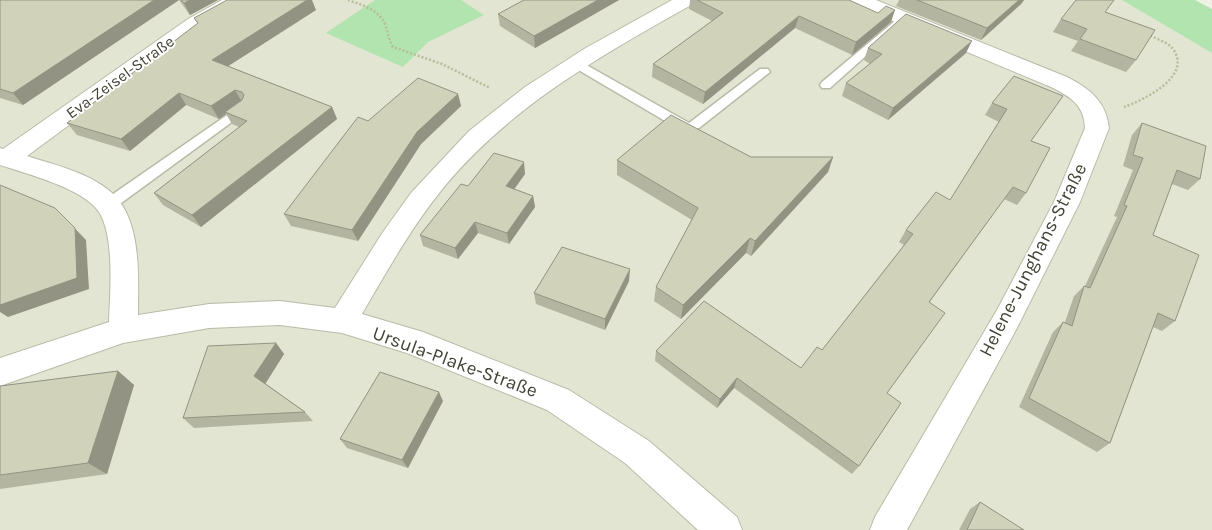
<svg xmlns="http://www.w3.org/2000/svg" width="1212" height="530" font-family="Karla,sans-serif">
<rect width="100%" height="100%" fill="#eff1e4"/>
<!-- residential -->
<path fill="#e1e5d2" d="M0 0H1122L1212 53V530H0Z"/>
<!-- green -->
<g fill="#b1e4ae">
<path d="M375 0H461L484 15 428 42 403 67 326 33Z"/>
<path d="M1122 0H1195L1212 9V53Z"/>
</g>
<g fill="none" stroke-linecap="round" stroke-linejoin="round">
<!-- service casing -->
<g stroke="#b8bca7" stroke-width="3">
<g id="service">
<path d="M902 15 907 18 906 20 830 88H822L820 85 822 82Z"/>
<path d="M574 58 689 123 760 69H768L770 72 699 128 689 131 677 128 570 65 568 62Z"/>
<path d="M243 104 247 105 249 108 247 111 113 209H103L101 205 103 201Z"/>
</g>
</g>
<!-- minor casing -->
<g stroke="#b8bca7" stroke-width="2">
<g id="minor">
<path d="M222 0H246L243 4 202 27 27 156C55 165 95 174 116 197 142 226 138 279 138 315L209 304 280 301 335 308 383 232 411 193 469 131 525 87 584 49 672 0H696L693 4C602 55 511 106 444 187 412 226 387 271 362 314L423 332 569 390 649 441 737 517 742 530H698L625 463 547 410 407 353 342 333 280 325 209 328 123 343 0 386V358L109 322C110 292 115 238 99 212 83 188 27 174 0 165V148L3 149 188 19Z"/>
<path d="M849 0H876L1067 77C1090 89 1106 101 1109 128L1080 202 1017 328 907 530H870L875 517 997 310 1054 202 1085 128C1084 105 1071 97 1051 87L852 4Z"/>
</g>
</g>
<!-- path -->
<g stroke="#b8bd99" stroke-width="2.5" stroke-dasharray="2 2" stroke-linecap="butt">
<path d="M348 0C362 5 378 9 385 24 388 32 388 39 393 47L442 64 490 88"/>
<path d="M1124 107C1144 100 1193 76 1173 49 1168 42 1156 39 1149 35"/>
</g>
<!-- service -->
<use href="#service" fill="#fff" fill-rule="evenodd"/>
<!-- minor -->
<use href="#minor" fill="#fff" fill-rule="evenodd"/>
</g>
<!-- wall -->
<g fill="#b3b5a0">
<path d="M0 0H179L23 105 0 98Z"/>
<path d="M179 0H218L190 15Z"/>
<path d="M524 0H619L535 48 500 26 498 14Z"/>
<path d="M690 0H849L891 22 852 55 795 28 703 104 652 77 653 64 712 21 689 9Z"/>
<path d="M899 0H1024L1021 4 981 40 896 6Z"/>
<path d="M316 10 228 66 332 107 337 119 201 227 163 205 154 193 239 127 232 124 226 114 219 119 186 105 130 151 77 135 67 123 198 24 194 18Z"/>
<path d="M1106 13 1136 60 1126 72 1071 51 1078 41 1053 32 1061 19Z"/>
<path d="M868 48 966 53 888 120 842 96 846 83 870 64 864 60Z"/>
<path d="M1014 76 1032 141 1026 193 1017 205 1004 199 929 303 887 393 859 466 852 474 734 388 717 408 655 361 656 351 801 368 822 350 904 245 899 242 906 230 950 200 999 122 985 115 992 103Z"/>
<path d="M458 94 461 106 421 144 358 241 291 226 284 214Z"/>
<path d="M1142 123 1200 179 1188 190 1172 184 1153 235 1175 321 1162 331 1153 327 1110 443 1097 452 1019 407 1053 332 1063 322H1065L1074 296 1084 286H1085L1117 217 1114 216 1133 170 1123 166 1132 135Z"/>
<path d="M751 157H833L828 172 751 256 746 253 681 319 654 301 656 287 692 220 617 175V160Z"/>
<path d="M525 174 514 189 533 196 535 207 509 244 478 233 458 259 423 246 420 235 468 186Z"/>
<path d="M629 281 605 330 536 304 534 293Z"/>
<path d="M276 343 284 354 265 383 305 412 313 421 194 428 183 418Z"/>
<path d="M118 371 134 385 107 474 0 489V386Z"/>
<path d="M443 401 408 468 347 448 340 439Z"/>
<path d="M980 502 1024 530H959L970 509Z"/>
</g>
<!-- shaded-wall -->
<g fill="#929382">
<path d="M154 0H179L23 105 13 93Z"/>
<path d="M190 0H218L190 15 184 3Z"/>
<path d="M307 0H312L316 10 219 72 212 60Z"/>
<path d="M598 0H619L535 48 534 36Z"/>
<path d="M1019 0H1024L1021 4 981 40 987 28Z"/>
<path d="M895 10 891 22 852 55 856 42Z"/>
<path d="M799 16 795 28 703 104 705 92Z"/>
<path d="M972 41 966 53 888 120 893 108Z"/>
<path d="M235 90 242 102 225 112 226 114 219 119 211 106Z"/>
<path d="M179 93 186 105 130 151 121 139Z"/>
<path d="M458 94 461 106 421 144 358 241 352 230 417 132Z"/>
<path d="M332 107 337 119 201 227 192 215Z"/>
<path d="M833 157 828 172 751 256 755 241Z"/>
<path d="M524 162 525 174 508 198 506 186Z"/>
<path d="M533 196 535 207 509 244 507 233Z"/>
<path d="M55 208 86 240 89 289 8 317 0 312V305Z"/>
<path d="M475 222 478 233 458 259 455 248Z"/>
<path d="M750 238 746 253 681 319 683 305Z"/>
<path d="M630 269 629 281 605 330V319Z"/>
<path d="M276 343 284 354 264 386 254 376Z"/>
<path d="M118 371 134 385 107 474 88 463Z"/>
<path d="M737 378 734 388 717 408 720 399Z"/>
<path d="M439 392 443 401 408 468 402 460Z"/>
</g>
<!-- building -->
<g fill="#d0d2ba" stroke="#929382">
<path d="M0 0H154L13 93 0 89Z"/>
<path d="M181 0H190L184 3Z"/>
<path d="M227 0H307L212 60 332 107 192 215 154 193 247 121 225 112 242 100 244 95 242 92 235 90 211 106 179 93 121 139 67 123 198 23 194 18Z"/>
<path d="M524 0H598L534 36 498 14Z"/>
<path d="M697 0H849L878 13 886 6 895 10 856 42 799 16 705 92 653 64 723 13Z"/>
<path d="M917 0H1019L987 28Z"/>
<path d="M1076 0H1114L1105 12 1155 30 1136 60 1080 39 1087 29 1061 19Z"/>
<path d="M906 14 972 41 893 108 846 83 882 54 868 48Z"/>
<path d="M1014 76 1063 96 1031 141 1050 148 1026 193 1013 187 929 302 945 313 887 393 901 403 859 466 737 378 720 399 656 351 704 301 801 368 817 347 822 350 913 234 906 230 936 192 950 200 1007 109 992 103Z"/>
<path d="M418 78 458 94 417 132 352 230 284 214 358 117 368 121Z"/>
<path d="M671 115 751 157H833L755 241 750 238 683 305 656 287 698 208 617 160Z"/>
<path d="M1142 123 1206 146 1200 179 1177 170 1153 235 1199 255 1175 321 1158 313 1110 443 1029 398 1063 322 1072 326 1084 286 1090 288 1127 206 1124 205 1143 158 1133 155Z"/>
<path d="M494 153 524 162 506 186 533 196 507 233 475 222 455 248 420 235 461 184 468 186Z"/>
<path d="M0 185 55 208 75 228 77 278 0 305Z"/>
<path d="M562 247 630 269 605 319 534 293Z"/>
<path d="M276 343 254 376 305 412 183 418 208 346Z"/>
<path d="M118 371 88 463 0 475V386Z"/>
<path d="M380 372 439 392 402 460 340 439Z"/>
<path d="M980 502 1024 530H967Z"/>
</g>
<g text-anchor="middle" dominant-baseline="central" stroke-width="4" stroke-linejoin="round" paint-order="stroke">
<!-- far-street labels -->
<g font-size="16" fill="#414334" stroke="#fff">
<text transform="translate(120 77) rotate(-36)">Eva-Zeisel-Straße</text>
</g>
<!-- street labels -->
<g font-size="19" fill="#414334" stroke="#fff">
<text transform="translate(1033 260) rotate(-63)">Helene-Junghans-Straße</text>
<text transform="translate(455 362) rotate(20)">Ursula-Plake-Straße</text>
</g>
</g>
</svg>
